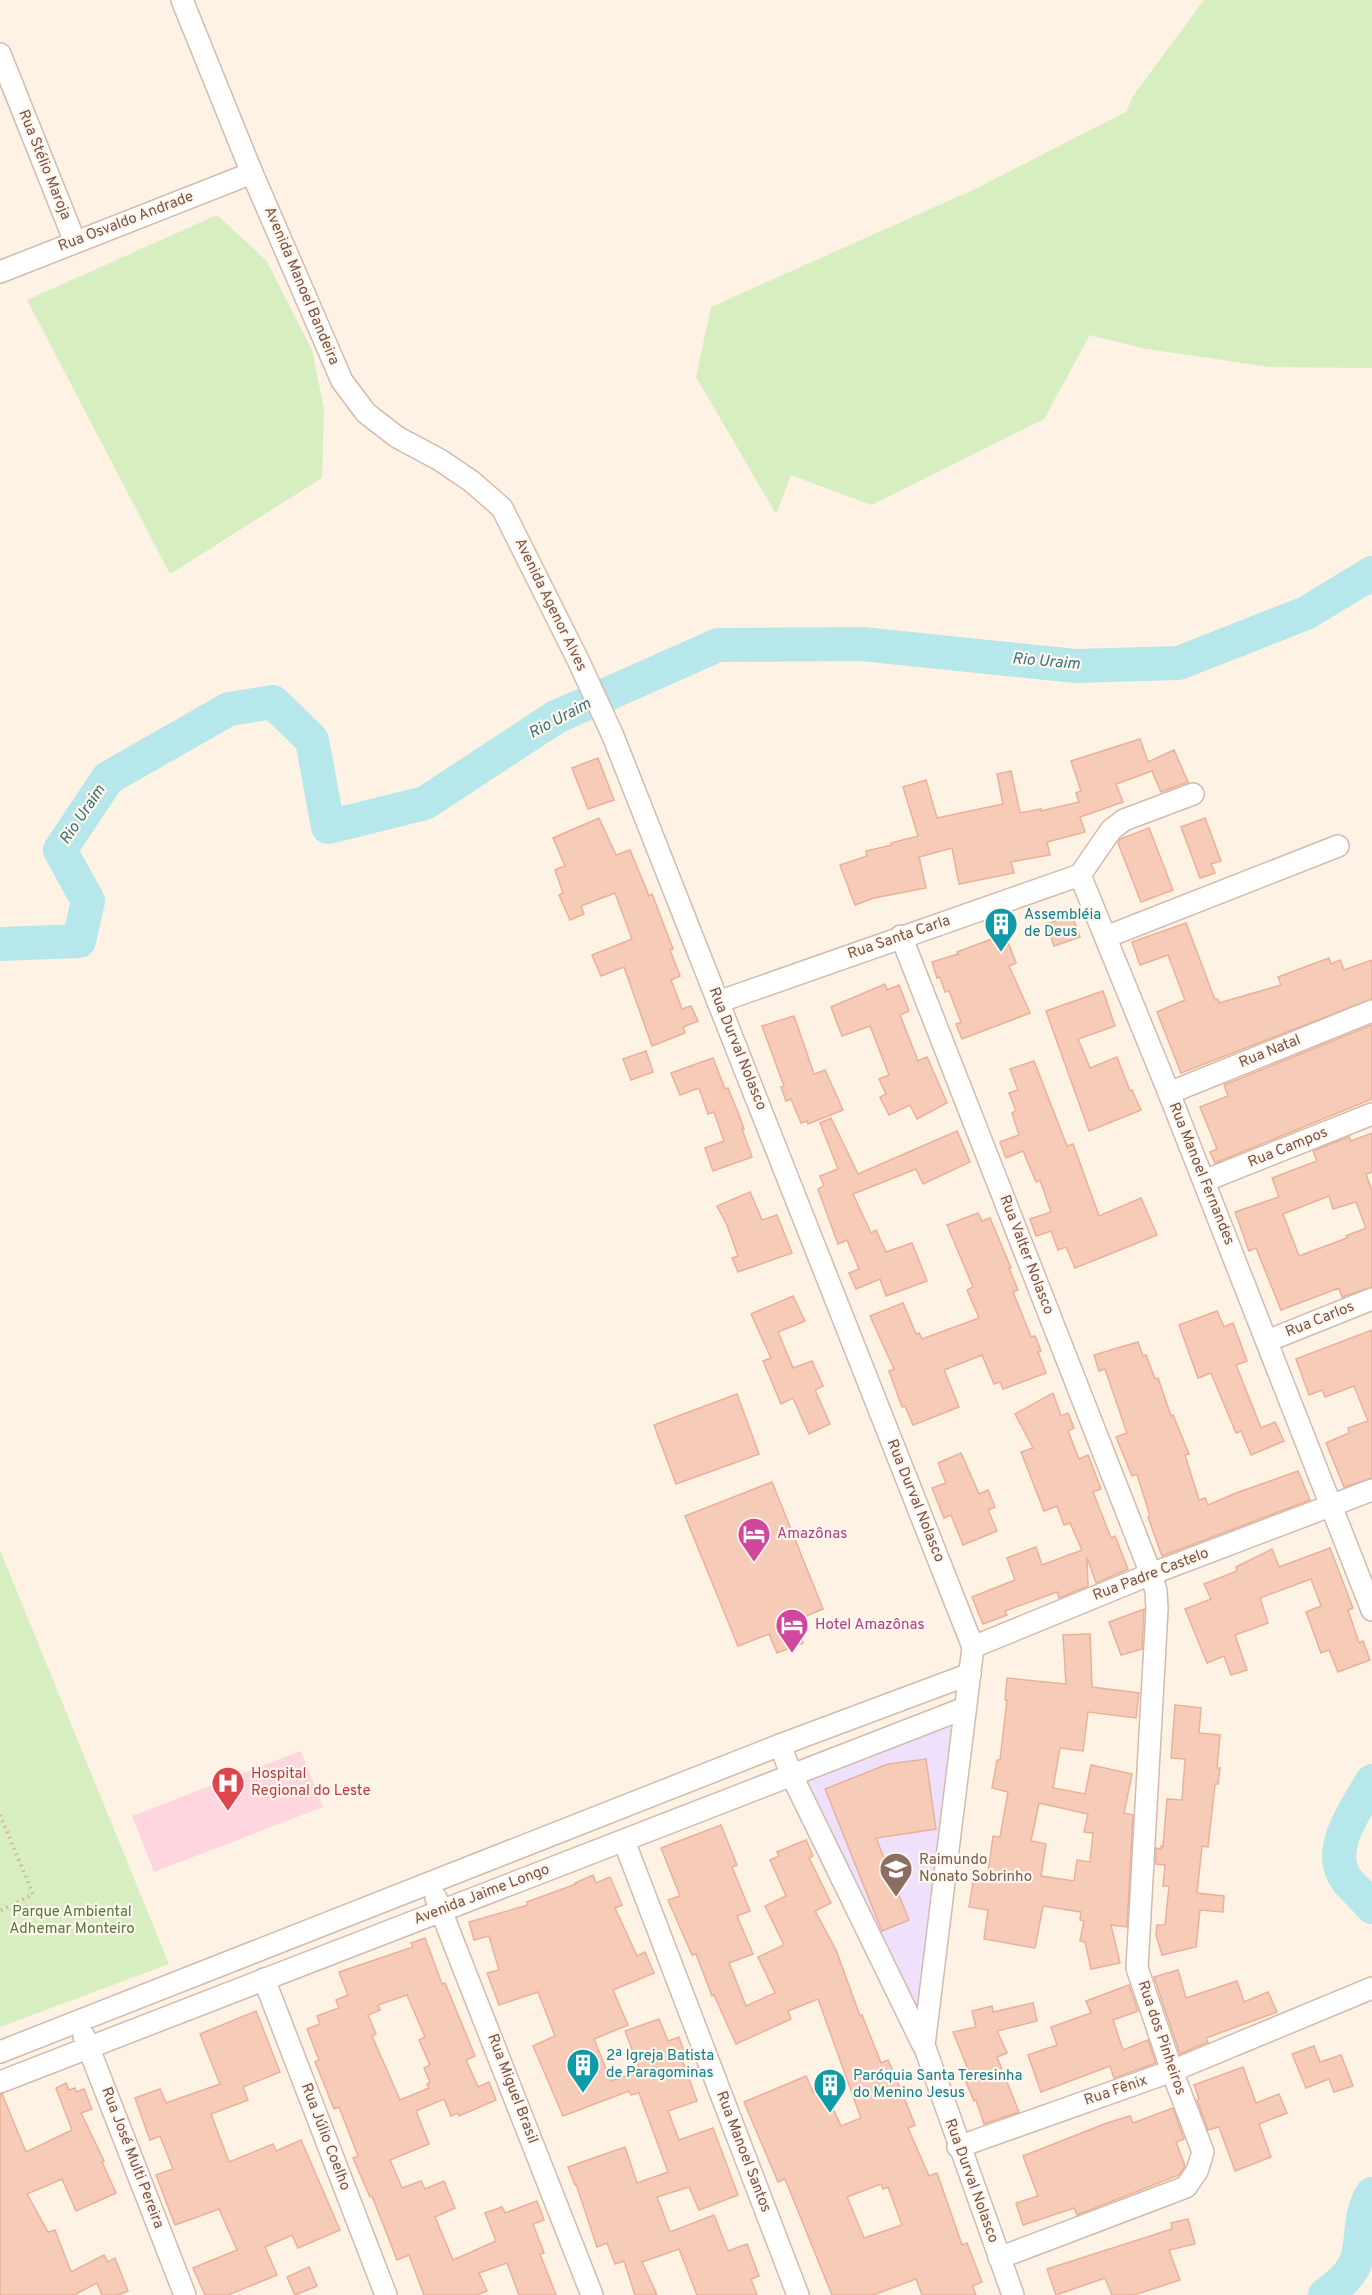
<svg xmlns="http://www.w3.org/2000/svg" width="1372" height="2295" font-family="Overpass,sans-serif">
<rect width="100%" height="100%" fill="#fef2e4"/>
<!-- education -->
<path fill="#efe1fb" d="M953 1722 919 2017 798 1779Z"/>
<!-- medical -->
<path fill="#fdd6df" d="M301 1751 323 1807 154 1872 132 1816Z"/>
<!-- green -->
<g fill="#d7eec1">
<path d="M1204 0H1372V368L1270 367 1147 349 1090 335 1044 419 871 505 791 475 776 514 696 377 711 307 975 189 1126 112 1133 96Z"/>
<path d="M217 215 266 260 312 350 324 409 322 478 170 574 27 300Z"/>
<path d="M0 1550 169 1964 0 2027Z"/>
</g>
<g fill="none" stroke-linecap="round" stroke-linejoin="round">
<!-- river -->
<g stroke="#b6e7ea" stroke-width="34">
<path d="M0 944 79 941 88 901 60 850 108 778 229 709 273 702 312 740 328 827 425 803 556 717 718 645 862 644 1076 666 1179 663 1306 613 1372 573"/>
<path d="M1372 1781C1357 1808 1324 1850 1347 1880 1354 1889 1364 1897 1372 1907"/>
<path d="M1325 2295C1337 2286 1351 2276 1356 2261 1365 2237 1357 2220 1372 2194"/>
</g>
</g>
<!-- building -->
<g fill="#f6ccb9" stroke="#ebb098" stroke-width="1.5" fill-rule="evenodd">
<path d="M1140 739 1148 762 1174 750 1188 782 1161 792 1152 771 1116 784 1123 802 1080 817 1085 832 1047 842 1050 855 1011 862 1014 873 959 884 952 848 919 857 926 888 874 898 855 905 840 865 867 856 866 851 892 845 891 843 918 836 903 787 926 780 937 818 1003 804 997 774 1011 771 1020 813 1041 809V811L1079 802 1076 793 1081 791 1071 761Z"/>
<path d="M598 758 614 800 588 809 572 768Z"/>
<path d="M599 818 616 855 630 850 649 896 652 894 673 949 670 950 680 976 671 980 682 1009 691 1006 698 1021 683 1027 685 1033 652 1046 624 967 601 976 592 955 632 939 615 893 581 906 584 914 570 920 559 895 563 893 555 870 565 866 553 838Z"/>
<path d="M1205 818 1221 861 1211 864 1215 873 1200 878 1181 827Z"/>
<path d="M1149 828 1173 890 1141 902 1118 843 1120 839Z"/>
<path d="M1072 915 1080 937 1054 946 1047 924Z"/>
<path d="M1186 923 1215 1000 1218 999 1219 1003 1281 985 1278 977 1329 958 1331 964 1340 960 1344 970 1372 960V999L1181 1073 1157 1012 1185 1000 1168 955 1140 965 1132 942Z"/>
<path d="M1005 934 1016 963 1009 966 1030 1013 962 1039 956 1024 961 1022 949 991 945 992 940 977 937 978 932 962 958 954 957 952Z"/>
<path d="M885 984 887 990 899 985 909 1011 900 1015 918 1061 927 1057 947 1103 917 1119 910 1105 889 1115 880 1097 886 1094 879 1079 889 1075 870 1026 842 1036 831 1007Z"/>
<path d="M1103 991 1115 1026 1078 1039 1090 1068 1117 1057 1130 1091 1132 1090 1141 1110 1089 1131 1046 1011Z"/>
<path d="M794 1016 814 1074 825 1070 843 1110 808 1124 807 1121 801 1123 791 1099 786 1101 781 1087 784 1086 762 1026Z"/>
<path d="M1372 1025V1099L1215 1163 1210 1152 1217 1149 1200 1107 1228 1096 1224 1085Z"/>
<path d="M646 1051 653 1072 631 1080 623 1059Z"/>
<path d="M713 1058 725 1089 728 1088 739 1115 744 1129H742L752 1157 713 1171 705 1148 724 1141 714 1112 708 1114 699 1088 680 1095 671 1073Z"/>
<path d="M1034 1061 1067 1146 1073 1144 1099 1216 1141 1198 1157 1235 1075 1268 1066 1247 1058 1250 1051 1231 1036 1236 1030 1219 1051 1212 1040 1180 1036 1182 1023 1151 1006 1158 1000 1142 1019 1135 1012 1113 1016 1111 1009 1093 1018 1090 1010 1069Z"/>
<path d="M831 1118 858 1174 957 1131 970 1162 923 1184 916 1169 853 1194 871 1233 876 1230 886 1252 912 1243 927 1281 886 1296 880 1279 856 1289 849 1273 859 1269 847 1240 838 1244 818 1189 824 1186 820 1176 838 1169 820 1123Z"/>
<path d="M1372 1133V1172L1366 1174 1372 1191V1287L1342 1297 1339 1288 1281 1310 1256 1248 1249 1251 1235 1212 1279 1197 1272 1178 1317 1161 1313 1151 1349 1137 1351 1141ZM1329 1196 1333 1209 1356 1202 1366 1228 1346 1236 1347 1238 1299 1256 1283 1214Z"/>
<path d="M750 1192 762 1220 777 1215 792 1253 738 1272 732 1258 738 1256 727 1225 717 1206Z"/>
<path d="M978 1213 982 1221 990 1218 1011 1268H1009L1018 1290 1013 1292 1031 1337 1035 1336 1041 1351 1038 1352 1046 1373 1003 1389 1000 1382 994 1384 982 1355 944 1370 959 1407 913 1425 905 1406 902 1407 889 1371 894 1369 870 1316 903 1303 916 1334 919 1333 922 1339 979 1318 967 1290 973 1287 947 1225Z"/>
<path d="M793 1296 805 1321 778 1332 793 1368 812 1361 823 1386 815 1390 830 1424 809 1434 793 1398 781 1404 763 1361 771 1358 751 1314Z"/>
<path d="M1217 1311 1224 1327 1233 1323 1247 1361 1236 1365 1261 1428 1275 1422 1284 1441 1251 1455 1241 1431 1236 1433 1211 1373 1198 1378 1179 1325Z"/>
<path d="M1372 1330V1478L1344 1487 1326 1443 1349 1433 1348 1428 1368 1421 1354 1386 1325 1397 1322 1390 1309 1395 1296 1359Z"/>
<path d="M1138 1342 1143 1356 1146 1355 1155 1379 1158 1378 1171 1416 1173 1415 1189 1454 1185 1455 1199 1500 1205 1498 1208 1505 1236 1493 1298 1471 1310 1500 1162 1556 1148 1517 1150 1516 1137 1474 1132 1476 1116 1437 1127 1433 1105 1369 1099 1371 1094 1355Z"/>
<path d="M1053 1393 1061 1416 1068 1413 1074 1428 1068 1431 1079 1459 1088 1455 1101 1489 1093 1492 1111 1538 1115 1536 1128 1569 1096 1583 1087 1557 1088 1586 1059 1598 1057 1592 1005 1611 1007 1615 983 1624 972 1597 1015 1580 1007 1558 1036 1547 1042 1565 1082 1550 1070 1523 1064 1525 1057 1506 1044 1511 1021 1452 1033 1448 1015 1414Z"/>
<path d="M737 1394 759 1454 676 1484 654 1425Z"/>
<path d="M961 1453 979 1494 988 1490 995 1507 988 1510 997 1531 963 1545 951 1515 944 1518 932 1488 946 1483 938 1463Z"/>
<path d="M772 1482 823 1609 794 1621 803 1643 777 1653 769 1634 738 1646 685 1516Z"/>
<path d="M1330 1548 1353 1608 1348 1610 1359 1643 1363 1641 1370 1660 1338 1672 1329 1650 1321 1653 1306 1612 1321 1606 1311 1579 1260 1598 1268 1623 1235 1635 1247 1670 1231 1675 1224 1656 1207 1663 1185 1609 1211 1599 1204 1584 1237 1571 1236 1567 1272 1549 1279 1567Z"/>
<path d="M1144 1609 1142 1649 1121 1655 1109 1622Z"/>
<path d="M1090 1634 1092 1687 1139 1693 1136 1718 1088 1712 1083 1751 1060 1748 1053 1788 1085 1794 1091 1765 1132 1774 1124 1813 1133 1815 1127 1927 1111 1925 1120 1963 1091 1969 1085 1942 1080 1941 1084 1921 1080 1920 1081 1912 1043 1906 1035 1948 984 1939 988 1910 969 1907 975 1871 988 1873 993 1836 1000 1837 1008 1792 992 1788 997 1760H1000L1007 1700H1005L1007 1678 1066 1684 1063 1635ZM1039 1803 1088 1814 1084 1832 1093 1833 1090 1862 1077 1860 1074 1881 1041 1876 1046 1844 1031 1841Z"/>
<path d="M1175 1705 1201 1708 1199 1733 1220 1735 1217 1768H1220L1218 1784H1215L1208 1847 1202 1846 1197 1893 1224 1896 1223 1912 1200 1910 1196 1947 1162 1955 1156 1935 1157 1925H1165L1169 1886H1163L1165 1865 1156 1864V1848L1161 1849V1846L1163 1847 1167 1799 1182 1800 1185 1759 1171 1758Z"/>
<path d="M926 1759 936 1829 876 1838 909 1920 882 1931 825 1789 888 1764Z"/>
<path d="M721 1825 737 1865 732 1867 750 1911 737 1916 753 1954 729 1963 746 2006 775 1993 758 1957 784 1945 765 1906 786 1896 770 1860 779 1856 777 1852 806 1840 813 1856 809 1858 831 1903 815 1911 836 1950 860 2016 862 2015 881 2063 888 2060 905 2100 915 2125 908 2128 929 2176 937 2173 962 2245 967 2243 982 2282 972 2286 976 2295H922L916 2279 873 2295H832L785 2179 778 2182 744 2102 806 2076 813 2092 823 2087 841 2126 861 2118 818 1999 788 2011 791 2019 736 2044 714 1995 712 1996 696 1954 692 1955 668 1900 680 1896 661 1848ZM881 2184 883 2189 888 2187 902 2225 864 2238 847 2197Z"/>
<path d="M593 1875 596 1883 610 1877 622 1905 615 1908 637 1956 645 1952 654 1973 613 1990 628 2025 594 2039 611 2081 640 2071 625 2031 659 2019 668 2041 679 2037 684 2052 680 2054 697 2101 668 2111 679 2140 713 2128 738 2195 699 2210 689 2187 657 2197 670 2232 714 2215 728 2251 747 2244 759 2276 751 2279 757 2295H697L679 2249 642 2262 657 2295H635L624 2261 615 2264 607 2243 597 2247 576 2184 575 2185 568 2167 625 2147 637 2183 668 2172 639 2093 631 2095 629 2091 563 2116 533 2046 555 2036 538 1992 499 2005 487 1973 499 1970 489 1936 474 1940 469 1922 528 1905 527 1902 576 1884 575 1883Z"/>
<path d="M425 1938 442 1984 445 1983 475 2056 466 2060 478 2087 489 2082 496 2100 459 2116 458 2113 451 2116 444 2099 416 2111 429 2144 390 2160 402 2188 421 2181 425 2189 444 2181 455 2208 435 2217 453 2260 496 2241 485 2213 502 2207 505 2213 537 2201 544 2220 533 2224 544 2253 540 2254 556 2295H519L507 2263 479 2273 487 2291 477 2295H424L409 2255 397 2260 372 2196 370 2197 353 2158 358 2156 339 2107 334 2109 320 2074 315 2062 319 2060 307 2029 320 2024 317 2016 339 2008 336 2000 348 1995 339 1972 413 1947 411 1943ZM407 1995 425 2037 419 2040 430 2065 424 2068 430 2082 427 2084 429 2088 400 2100 372 2036 376 2034 368 2015 380 2010 378 2005Z"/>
<path d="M1178 1970 1186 1998 1237 1981 1244 2002 1268 1992 1277 2012 1206 2038 1208 2042 1180 2054 1154 1977Z"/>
<path d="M1129 1985 1138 2011 1113 2020 1123 2050 1148 2040 1156 2063 1114 2078 1110 2066 1041 2092 1028 2055 1057 2045 1051 2027 1091 2013 1086 2001Z"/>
<path d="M1033 2003 1037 2021 997 2031 1007 2053 997 2057 1019 2112 984 2124 976 2100 974 2101 966 2082 972 2079 953 2032 976 2027 972 2011 992 2006 993 2012Z"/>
<path d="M256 2011 280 2072 243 2087 248 2100 211 2114 229 2162 273 2144 276 2151 301 2140 340 2230 298 2248 292 2235 265 2247 277 2275 228 2295H205L193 2268 237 2250 219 2209 175 2225 156 2175 173 2169 160 2136 150 2140 135 2098 160 2089 166 2103 220 2084 200 2034Z"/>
<path d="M1314 2046 1320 2062 1341 2055 1353 2086 1334 2092 1329 2079 1306 2088 1292 2054Z"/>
<path d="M1243 2067 1256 2103 1279 2094 1287 2113 1259 2124 1271 2157 1235 2171 1219 2127 1208 2130 1197 2100 1199 2099 1194 2085Z"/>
<path d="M66 2083 69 2090 75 2088 76 2092 84 2089 92 2109 81 2113 104 2161 102 2162 116 2193 76 2211 62 2179 27 2194 48 2232 55 2230 71 2272 104 2255 108 2262 115 2258 128 2291 118 2295H102L97 2283 74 2295H0V2094H2L26 2152 72 2130 56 2088Z"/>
<path d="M1173 2108 1184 2139 1176 2142 1185 2166 1179 2175 1077 2215 1074 2208 1023 2225 1016 2203 1038 2196 1023 2156 1107 2123 1130 2116 1133 2123Z"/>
<path d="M1188 2219 1195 2244 1169 2250 1180 2280 1134 2295H1112L1105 2278 1056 2295 1047 2269 1172 2229 1171 2223Z"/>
<path d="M309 2267 317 2286 295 2295 287 2277Z"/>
</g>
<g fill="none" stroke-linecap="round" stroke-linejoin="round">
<!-- minor casing -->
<g stroke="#d4baac" stroke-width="24">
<g id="minor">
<path d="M182 0 252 173 342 381 366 413 397 437 440 460 471 481 502 508 579 662 613 736 973 1647 924 2045 1013 2295"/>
<path d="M0 54 75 242"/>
<path d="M0 272 252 173"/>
<path d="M1193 794 1124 820 1111 830 1080 875 1169 1093 1372 1610"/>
<path d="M901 936 1151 1574 1156 1591 1157 1609 1137 1968 1172 2071 1203 2152 1197 2171 1186 2187 999 2258"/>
<path d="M1106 937 1338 846"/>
<path d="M718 1002 1080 875"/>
<path d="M1169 1093 1372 1011"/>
<path d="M1204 1181 1372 1114"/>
<path d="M1267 1341 1372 1299"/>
<path d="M973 1647 1151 1574 1372 1490"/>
<path d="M780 1745 792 1776 923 2045"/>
<path d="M624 1841 798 2295"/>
<path d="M436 1898 592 2295"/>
<path d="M264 1979 386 2295"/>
<path d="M84 2036 185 2295"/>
<path d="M0 2052 780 1745 970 1674"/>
<path d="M0 2082 965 1708"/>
<path d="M958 2147 1172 2071 1372 1988"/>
</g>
</g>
<!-- path -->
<path stroke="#dcaf9c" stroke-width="4" stroke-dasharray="1.5 4.5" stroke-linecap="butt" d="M0 1815 33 1894 0 1911"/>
<!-- minor -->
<use href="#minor" stroke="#fff" stroke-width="21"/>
</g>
<!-- icons -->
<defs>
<g id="building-pin" transform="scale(1.725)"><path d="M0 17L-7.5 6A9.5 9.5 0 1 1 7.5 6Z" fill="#0f9aa8" stroke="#fff6ed"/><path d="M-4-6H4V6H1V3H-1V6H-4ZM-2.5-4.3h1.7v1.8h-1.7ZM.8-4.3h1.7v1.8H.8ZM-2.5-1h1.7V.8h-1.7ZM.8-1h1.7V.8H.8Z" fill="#fff"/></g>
<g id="hotel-pin" transform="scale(1.725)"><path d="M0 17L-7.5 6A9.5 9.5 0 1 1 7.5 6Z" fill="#d1479c" stroke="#fff6ed"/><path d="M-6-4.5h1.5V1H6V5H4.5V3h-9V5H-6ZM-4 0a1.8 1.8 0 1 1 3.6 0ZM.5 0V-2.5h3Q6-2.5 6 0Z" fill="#fff"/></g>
<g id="hospital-pin" transform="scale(1.725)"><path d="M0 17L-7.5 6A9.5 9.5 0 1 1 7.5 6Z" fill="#e0444e" stroke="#fff6ed"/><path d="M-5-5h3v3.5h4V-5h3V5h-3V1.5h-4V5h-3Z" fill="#fff"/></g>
<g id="school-pin" transform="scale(1.725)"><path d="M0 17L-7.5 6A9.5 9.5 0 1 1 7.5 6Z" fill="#8d6e63" stroke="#fff6ed"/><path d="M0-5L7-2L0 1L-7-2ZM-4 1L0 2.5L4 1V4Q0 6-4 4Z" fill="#fff"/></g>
</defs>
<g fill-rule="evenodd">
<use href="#building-pin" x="1001" y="924"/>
<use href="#hotel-pin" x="754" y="1534"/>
<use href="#hotel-pin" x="792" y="1625"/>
<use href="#hospital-pin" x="228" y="1783"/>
<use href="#school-pin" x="896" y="1869"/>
<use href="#building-pin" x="583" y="2065"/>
<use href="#building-pin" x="830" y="2085"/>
</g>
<g text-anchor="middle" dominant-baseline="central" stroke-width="4.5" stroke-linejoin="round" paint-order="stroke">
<!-- street labels -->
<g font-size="15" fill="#7a5447" stroke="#fff6ed">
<text transform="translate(44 165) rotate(68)">Rua Stélio Maroja</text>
<text transform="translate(126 222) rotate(-21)">Rua Osvaldo Andrade</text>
<text transform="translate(301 286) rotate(67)">Avenida Manoel Bandeira</text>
<text transform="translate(550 605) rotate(64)">Avenida Agenor Alves</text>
<text transform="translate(899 938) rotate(-19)">Rua Santa Carla</text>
<text transform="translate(737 1049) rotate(68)">Rua Durval Nolasco</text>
<text transform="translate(1270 1052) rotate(-22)">Rua Natal</text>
<text transform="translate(1288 1148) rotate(-22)">Rua Campos</text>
<text transform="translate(1201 1174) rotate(68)">Rua Manoel Fernandes</text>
<text transform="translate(1026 1255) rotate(69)">Rua Valter Nolasco</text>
<text transform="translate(1320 1320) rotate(-22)">Rua Carlos</text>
<text transform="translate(915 1501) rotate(68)">Rua Durval Nolasco</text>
<text transform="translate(1151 1575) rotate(-21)">Rua Padre Castelo</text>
<text transform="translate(482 1895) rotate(-21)">Avenida Jaime Longo</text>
<text transform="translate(1161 2038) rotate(71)">Rua dos Pinheiros</text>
<text transform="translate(512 2089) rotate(69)">Rua Miguel Brasil</text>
<text transform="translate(1116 2091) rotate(-19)">Rua Fênix</text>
<text transform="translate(325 2137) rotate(69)">Rua Júlio Coelho</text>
<text transform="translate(743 2152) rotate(69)">Rua Manoel Santos</text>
<text transform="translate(132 2158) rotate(69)">Rua José Multi Pereira</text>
<text transform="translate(971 2181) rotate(70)">Rua Durval Nolasco</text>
</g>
<!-- culture labels -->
<g font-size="15" fill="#0d838f" stroke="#fff6ed" text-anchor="start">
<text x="1024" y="915">Assembléia<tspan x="1024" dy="17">de Deus</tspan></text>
<text x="606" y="2056">2ª Igreja Batista<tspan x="606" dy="17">de Paragominas</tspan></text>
<text x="853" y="2076">Paróquia Santa Teresinha<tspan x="853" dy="17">do Menino Jesus</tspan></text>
</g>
<!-- hotel labels -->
<g font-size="15" fill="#b23c85" stroke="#fff6ed" text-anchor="start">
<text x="777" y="1534">Amazônas</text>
<text x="815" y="1625">Hotel Amazônas</text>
</g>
<!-- health labels -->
<g font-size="15" fill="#be3a42" stroke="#fff6ed" text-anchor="start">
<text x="251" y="1774">Hospital<tspan x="251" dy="17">Regional do Leste</tspan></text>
</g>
<!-- education labels -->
<g font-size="15" fill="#785e54" stroke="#fff6ed" text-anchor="start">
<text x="919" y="1860">Raimundo<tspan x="919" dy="17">Nonato Sobrinho</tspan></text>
</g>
<!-- park labels -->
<g font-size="15" fill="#537a3b" stroke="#fff6ed">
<text x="72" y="1912">Parque Ambiental<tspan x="72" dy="17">Adhemar Monteiro</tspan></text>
</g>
<!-- water labels -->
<g font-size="16" font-style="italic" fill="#367479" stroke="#fff6ed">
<text transform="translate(1046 662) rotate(5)">Rio Uraim</text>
<text transform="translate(560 719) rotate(-28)">Rio Uraim</text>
<text transform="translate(83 815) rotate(-56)">Rio Uraim</text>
</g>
</g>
</svg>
